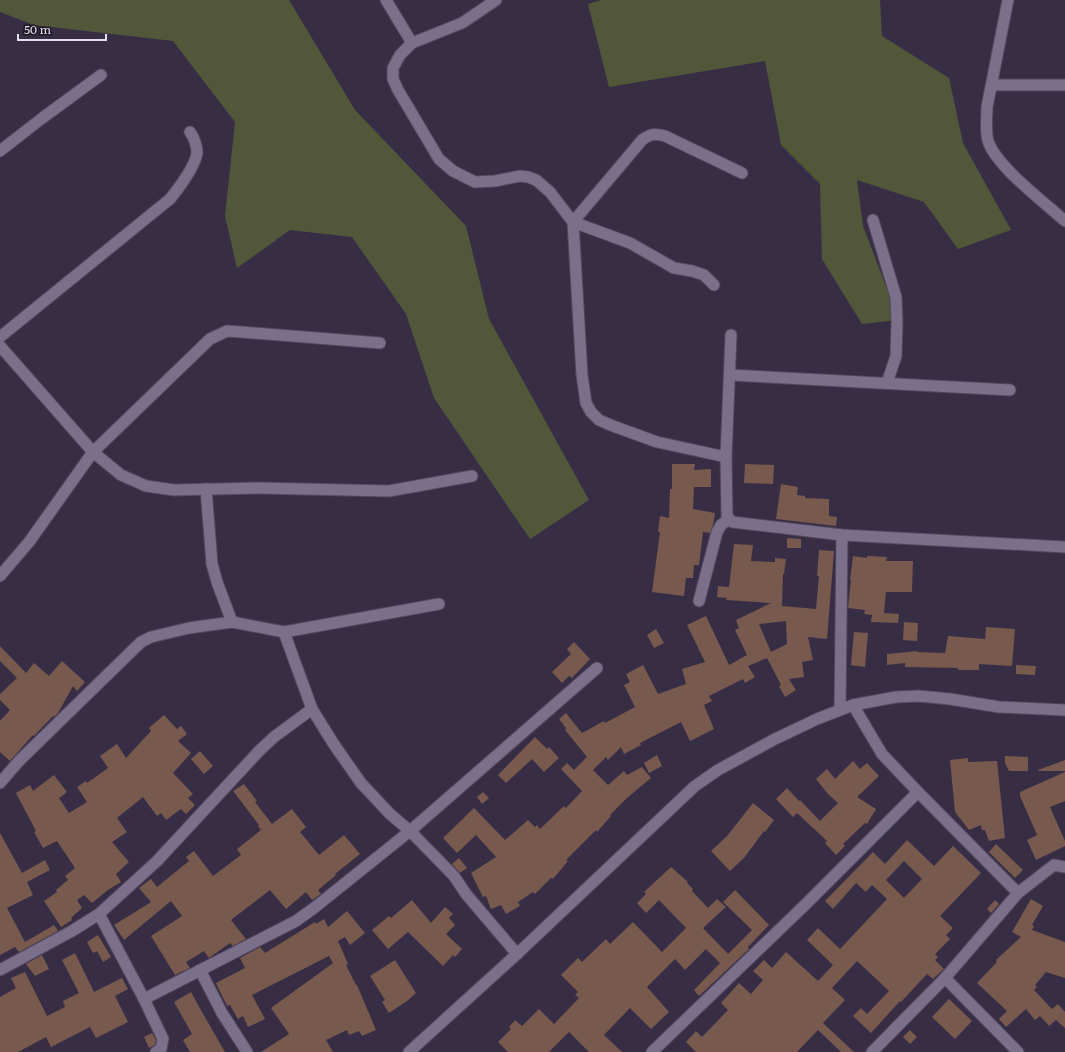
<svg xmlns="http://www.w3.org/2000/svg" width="1065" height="1052" font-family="Literata,serif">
<rect width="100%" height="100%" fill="#372e46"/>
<!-- green -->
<g fill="#52573a">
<path d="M0 0H289L355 110 466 226 489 319 589 500 530 539 434 398 406 314 352 237 290 230 237 268 225 216 235 122 173 41 34 25 0 12Z"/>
<path d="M601 0H880L882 36 949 78 963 143 1011 230 958 249 924 202 857 180 863 226 899 320 862 324 822 259 820 184 781 145 765 61 609 87 588 4Z"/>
</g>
<!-- building -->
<g fill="#77594e" fill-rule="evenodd">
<path d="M672 464H695L694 470 711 469V487H694L693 509 715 513 713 525 710 533 703 532 699 565H694L693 578H686L684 596 652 592 660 532H658L660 516 669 518 670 489H672Z"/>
<path d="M745 464 774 465 773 484 744 483Z"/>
<path d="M781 484 798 487 797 495 805 496V498L829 499V516L837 517 836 526 776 519Z"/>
<path d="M787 538 801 539V548H787Z"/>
<path d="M734 544 753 545 751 561 775 562V558L786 559 784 574H783L782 606 816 609 819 576H817L819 550 834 551 827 639 808 637 813 660 802 662 804 677 789 679 796 690 785 697 779 686 781 685 767 658 748 666 755 677 745 683 743 679 709 696 712 701 704 705 714 729 690 741 681 722 640 743 641 745 624 754 621 747 608 760 606 757 593 770 608 785 624 771 627 775 642 767 651 778 627 798 610 815 611 816 597 832 596 830 566 860 568 861 553 879 551 878 535 894 533 892 518 902 520 906 506 914 501 905 491 909 486 896 483 897 471 873 496 857 476 835 457 853 443 838 474 808 505 840 528 820 535 827 537 825 540 829 564 806 566 808 582 791 561 769 567 763 574 770 587 757 565 730 566 728 559 719 566 713 582 733 604 721 605 723 635 707 624 685 630 682 626 674 643 665 658 694 686 684 682 669 705 662 687 625 706 616 729 665 747 655 735 630 739 628 736 620 771 603 726 600 727 598 717 597 718 586 729 587ZM786 621 787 644 771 652 759 624Z"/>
<path d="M853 556 867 558V556L887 557 886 561H913L912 592H886L884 613 899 614 898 623 871 622 872 615 864 614 865 610 848 608 851 580H850Z"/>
<path d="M904 622 918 623 917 641 903 640Z"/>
<path d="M986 627 1015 629 1012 666 979 664V670H958V668L905 667V663L887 665V654L917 651V652L945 653 948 636 985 639Z"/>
<path d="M656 629 664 643 654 648 647 635Z"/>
<path d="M854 632 868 633 865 667 851 665Z"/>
<path d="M574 642 590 659 572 678 569 676 562 683 552 672 571 654 567 649Z"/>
<path d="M0 646 26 673 34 663 49 676 62 661 85 682 77 691 73 686 58 713 54 717 53 716 34 736 33 735 10 761 0 752V721L10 710 0 700V694L17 678 0 661Z"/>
<path d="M1016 665 1036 666 1035 675 1016 674Z"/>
<path d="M164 715 177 729 181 726 187 734 178 741 191 753 173 773 193 794 188 798 195 805 186 814 181 809 166 820 161 813 157 816 143 797 117 818 127 832 112 842 129 862 116 874 121 882 108 890 92 903 84 895 77 900 82 908 71 918 72 920 61 927 44 901 57 892 56 890 68 880 65 876 75 868 57 841 43 848 34 832 36 831 16 793 30 785 33 791 54 775 67 792 59 798 69 813 87 802 77 787 86 781 87 783 108 768 100 756 117 744 126 758 151 731 149 728Z"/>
<path d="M535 737 547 749 549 747 559 758 544 772 532 759 506 783 498 775Z"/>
<path d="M200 751 213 766 204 774 191 759Z"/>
<path d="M657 755 662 766 649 773 644 763Z"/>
<path d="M1005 756 1028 757V771H1009L1005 763Z"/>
<path d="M968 758V762L997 761 1005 838 989 841 985 830H982L981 825 969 830 955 812 950 760Z"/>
<path d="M1065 760V771H1038V770Z"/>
<path d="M853 761 860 769 867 763 879 776 857 797 876 809 867 824 865 823 843 844 845 846 836 855 825 843 827 841 797 813 793 817 776 799 787 788 799 801 800 800 820 821 838 803 828 794 816 779 827 769 835 779Z"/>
<path d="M1065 772V801L1050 807 1065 841V846L1036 860 1027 840 1037 835 1020 796V792Z"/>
<path d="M244 784 257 801 255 802 272 824 292 809 306 827 300 832 319 855 344 835 360 854 335 874 336 875 318 890 321 894 312 900 306 892 286 909 270 890 231 920 246 939 233 946 230 943 209 958 204 951 186 962 190 968 175 975 151 936 182 916 171 901 124 940 114 925 151 902 139 888 151 879 157 887 189 861 186 857 194 851 213 876 241 855 237 849 261 830 258 826 259 825 233 791Z"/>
<path d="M483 792 489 798 482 804 477 797Z"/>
<path d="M753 803 774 820 765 832 764 831 744 858 730 871 711 851 727 836Z"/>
<path d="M0 833 22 873 45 860 50 870 27 882 33 895 7 908 25 942 54 925 58 931 19 952 15 947 0 955Z"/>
<path d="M907 840 934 866 953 846 981 873 940 916 953 928 946 935 950 939 935 954 938 957 935 960 944 969 933 979 927 974 901 1002 900 1001 871 1033 853 1016 861 1008 867 1014 889 991 857 961 832 988 845 1000 823 1023 854 1052H841L818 1030 797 1052H696L686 1042 696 1031 702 1037 728 1010 721 1003 739 983 751 994 763 980 753 971 764 960 772 968 786 952 818 981 833 965 807 940 818 928 840 949 887 899 872 885 866 892 856 883 833 909 825 901 873 852 885 864ZM904 861 922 879 904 898 886 880Z"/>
<path d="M996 844 1023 870 1015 878 989 852Z"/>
<path d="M459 858 467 868 460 873 452 864Z"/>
<path d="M671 867 688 882 687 883 693 889 692 891 708 908 717 899 726 907 703 928 728 954 752 930 723 902 735 890 769 925 748 947 749 949 699 996 694 990 720 963 706 949 685 970 675 959 647 987 669 1012 651 1029 630 1008 604 1035 622 1052H589L569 1032 549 1052H508L498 1042 511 1029 509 1027 515 1020 522 1026 539 1009 554 1024 579 998 575 995 578 992 561 975 578 958 582 962 606 939 610 944 633 922 662 952 686 928 659 900 646 913 637 903 646 894 644 892Z"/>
<path d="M1031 899 1043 906 1032 925 1034 926 1032 930 1065 942V978L1046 972 1035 985 1037 987 1034 990 1052 1009 1058 1004 1065 1012V1028L1056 1020 1049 1026 1040 1016 1035 1020 1026 1009 1006 1027 999 1019 1007 1011 977 983 997 962 996 960 1021 937 1012 932Z"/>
<path d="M412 900 431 923 445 907 453 914 449 918 455 925 446 934 462 949 455 957 453 955 443 966 408 932 388 949 372 930 389 916 391 918Z"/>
<path d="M995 900 999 904 991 913 987 909Z"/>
<path d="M347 911 365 933 350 945 345 937 338 941 348 964 346 965 356 985H357L376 1030 362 1036 359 1031 349 1035 347 1030 326 1040 333 1052H261L289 1034 271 1008 333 963 329 956 252 995 265 1019 248 1027 243 1016 238 1019 230 1005 227 1006 216 983 245 968 240 958 260 947 265 953 315 922 316 924 324 919 328 927Z"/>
<path d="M98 935 111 957 103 962 97 951 93 953 87 942Z"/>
<path d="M75 953 94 992 122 978 128 989 115 996 128 1022 96 1038 90 1027 51 1047 46 1037 18 1052H0V997L16 988 11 978 25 972 47 1016 65 1007 63 1001 79 993 62 960Z"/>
<path d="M42 955 49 969 35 976 26 964Z"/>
<path d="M395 960 416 993 407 1001 389 1013 382 1002 385 1000 370 976Z"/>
<path d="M191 992 202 1012 225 1052H190L183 1040 192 1034 174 1002Z"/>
<path d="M949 999 972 1021 955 1039 932 1017Z"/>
<path d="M910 1030 917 1037 910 1044 903 1037Z"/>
<path d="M152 1033 156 1040 155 1045 149 1048 144 1037Z"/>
</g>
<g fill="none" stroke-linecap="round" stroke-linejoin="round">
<!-- minor casing -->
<g stroke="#52495e" stroke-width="13">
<g id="minor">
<path d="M386 0 412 43"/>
<path d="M496 0 462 23 412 43 400 55 393 68V79L398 90 439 159 453 171 475 182 495 181 520 176 528 177 536 180 550 192 573 222 630 243 674 268 692 271 704 275 714 285"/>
<path d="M1008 0 987 107C987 117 985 130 988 141 996 166 1044 202 1065 221"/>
<path d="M992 85H1065"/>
<path d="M0 151 41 119 101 75"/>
<path d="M873 220 896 297 897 322 896 356 887 383"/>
<path d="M731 335 726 457 727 516 732 522 842 535 1065 547"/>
<path d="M0 337 170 199C178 189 195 167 197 153 197 145 194 138 190 132"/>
<path d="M0 346 93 452 121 475 146 486 174 490 259 488 389 491 472 476"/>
<path d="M730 375 1010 390"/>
<path d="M726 457 657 442 613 426 599 420 591 412 586 403 582 375 573 222 642 140C650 134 655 133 665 136L742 173"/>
<path d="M206 489 212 564 217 582 232 622"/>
<path d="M0 576 29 542 93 452 210 339 227 331 241 332 380 343"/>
<path d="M699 601 717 532 721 525 729 519"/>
<path d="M284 632 312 709 333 743 361 783 390 814 410 831 454 876 466 894 517 954"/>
<path d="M853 705 882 754 918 792 1018 893"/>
<path d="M840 709 842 535"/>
<path d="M0 783 19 761 141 642 151 637 189 628 232 622 284 632 439 604"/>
<path d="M99 914 144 999 163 1039 161 1049 156 1052"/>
<path d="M0 970 72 931 99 914 157 861 260 750 274 737 312 709"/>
<path d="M200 970 222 1013 247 1052"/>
<path d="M945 978 1018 1052"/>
<path d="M144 999 296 921 314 908 410 831 597 668"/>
<path d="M409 1052 517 954 695 786 718 770 775 739 817 719 853 705 896 697 919 696 950 699 999 707 1065 710"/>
<path d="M652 1052 807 903 918 792"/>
<path d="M872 1052 945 978 1018 893 1054 865 1065 867"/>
</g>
</g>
<!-- minor -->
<use href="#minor" stroke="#7b708c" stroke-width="11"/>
</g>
<!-- scale -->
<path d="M18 34v6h88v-6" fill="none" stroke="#e4deee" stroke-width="2"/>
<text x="24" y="34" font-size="12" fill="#e4deee" stroke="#1d1823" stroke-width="3" paint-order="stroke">50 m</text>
</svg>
